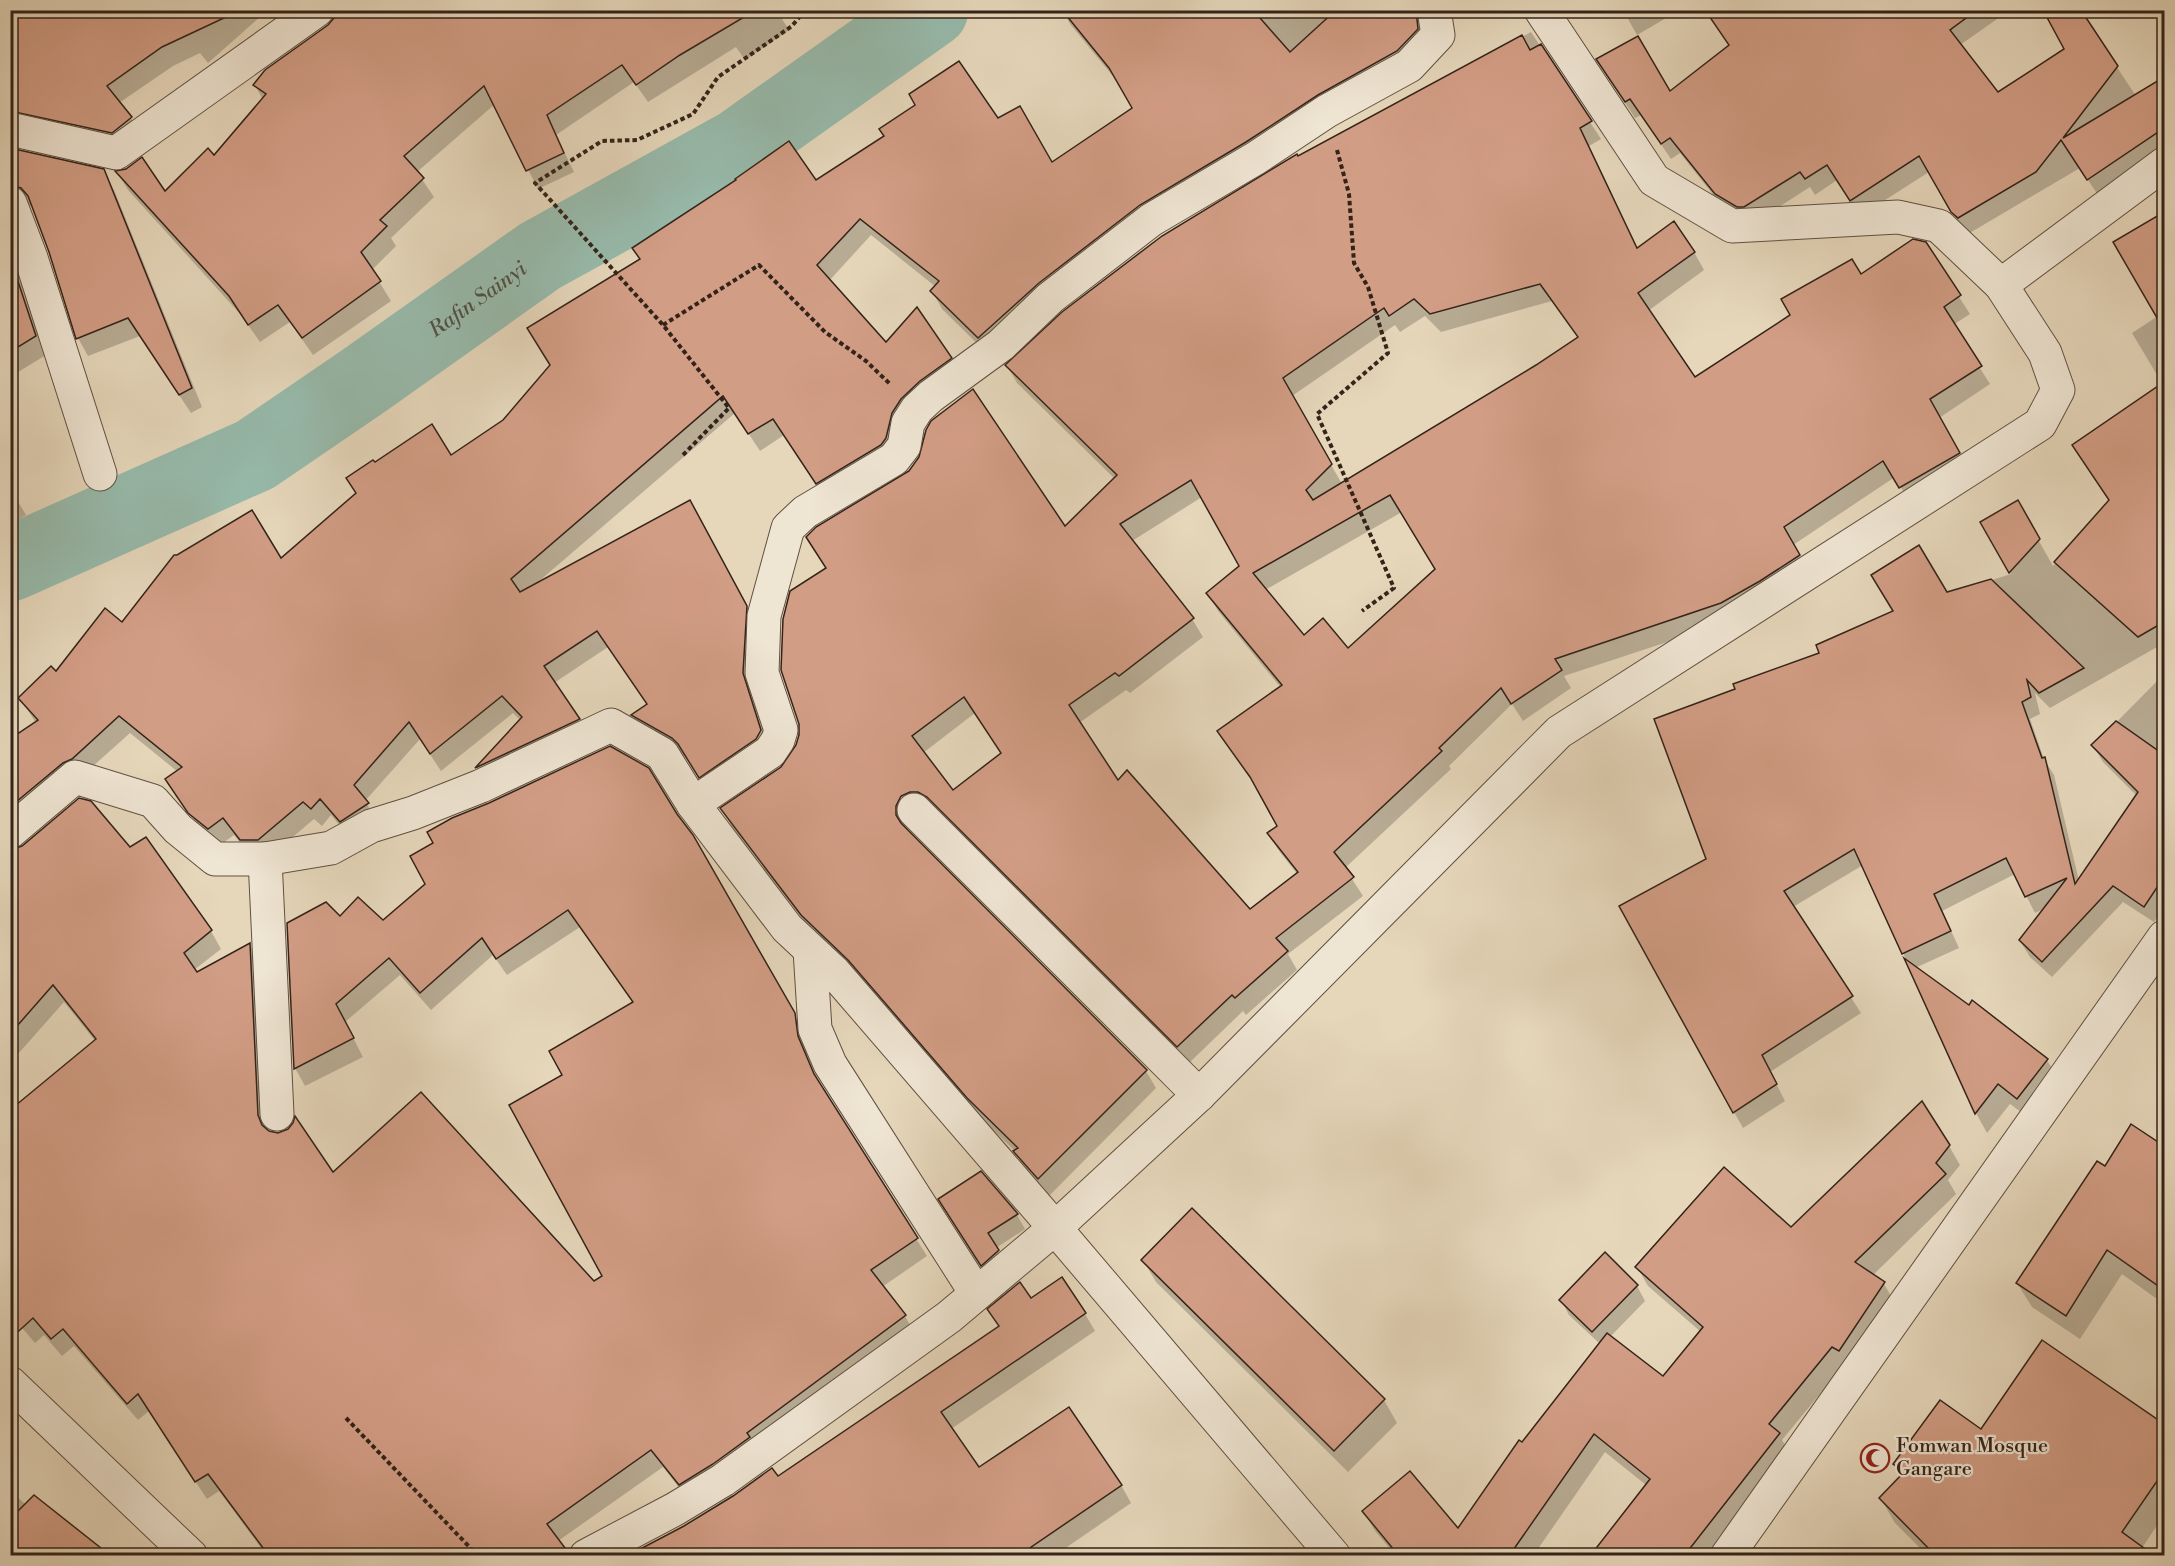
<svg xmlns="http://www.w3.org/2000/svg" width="2175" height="1566" font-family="'Libre Bodoni',serif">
<rect width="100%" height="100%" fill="#e6d7bb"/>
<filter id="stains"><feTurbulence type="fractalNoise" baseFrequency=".00333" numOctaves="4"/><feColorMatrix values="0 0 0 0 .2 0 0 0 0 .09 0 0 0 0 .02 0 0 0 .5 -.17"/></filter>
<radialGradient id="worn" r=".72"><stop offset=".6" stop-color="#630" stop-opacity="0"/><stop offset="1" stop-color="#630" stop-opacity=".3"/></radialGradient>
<!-- shadow -->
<g fill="#0003" fill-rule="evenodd">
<path d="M10 10H268L208 63 200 53 173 66 119 103 131 118 141 136 10 133Z"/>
<path d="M337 10H797L782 19 789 30 745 60 736 47 648 102 634 82 556 135 574 172 538 189 495 104 417 172 434 197 391 238 396 246 372 270 391 301 313 355 290 322 260 342 241 315 128 190 117 172 165 193 214 157 263 100 255 85 329 26 335 19Z"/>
<path d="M1063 10H1439L1425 32 1328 112 989 355 942 309 932 291 936 287 871 235 829 281 886 345 950 359 961 376 827 501 784 435 760 451 735 413 538 582 700 519 757 625 771 749 710 794 690 762 684 756 643 733 633 716 648 706 608 647 554 683 589 737 486 785 477 768 520 720 513 713 441 771 420 739 365 801 378 822 351 839 331 815 322 826 314 819 268 858H252L234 835 219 846 201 830 167 779 178 772 130 733 82 776 10 833V740L36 723 20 698 122 624 280 560 356 494 348 479 374 464 451 457 504 421 816 182 998 120 1052 164 1134 109 1121 86 1070 24Z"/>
<path d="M1623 10H1680L1637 35Z"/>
<path d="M1705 10H2010L1960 45 1997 94 2066 49 2079 10 2136 96 2164 78V161L2098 195 2080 168 1968 234 1962 228 1929 172 1860 216 1837 180 1815 195 1810 187 1754 223 1726 211 1680 153 1671 159 1641 115 1635 118 1608 76 1669 93 1730 46Z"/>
<path d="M2153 10H2164V20Z"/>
<path d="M1531 32 1601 139 1589 146 1638 249 1694 252 1704 270 1648 311 1695 379 1860 276 1925 244 1970 314 1953 325 1990 384 1939 418 1969 471 1911 505 1895 477 1793 545 1809 574 1731 621 1564 676 1571 688 1523 721 1512 704 1449 766 1451 769 1345 868 1363 896 1288 954 1297 970 1246 1015 1243 1011 1188 1064 906 823 905 830 1146 1071 1156 1088 1049 1196 1025 1169 1015 1151 979 1116 813 933 732 827 722 809 782 768 1065 528 1115 479 1017 383 1007 365 1298 158ZM1552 301 1579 338 1537 366 1342 484 1292 396 1395 325 1400 332 1425 316 1441 332ZM1202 497 1241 566 1208 593 1218 611 1281 688 1219 731 1261 794 1279 826 1269 834 1279 851 1298 875 1249 911 1118 783 1079 723 1126 690 1130 693 1203 637 1192 619 1132 541ZM1402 512 1437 570 1348 650 1303 637 1265 590ZM975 713 1002 755 953 792 923 753Z"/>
<path d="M10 150 103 171 114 190 202 407 191 413 140 336 88 356 78 338 50 252 33 207 25 203 10 207Z"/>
<path d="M2164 214V441L2156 445 2164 458V643L2050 708 2035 693 2040 714 2030 719 2044 759 2054 775 2079 881 2137 796 2103 762 2093 746 2164 674V907L2154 922 2123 902 2052 977 2030 957 2020 941 2046 908 2035 913 2015 874 1942 911 1959 948 1915 968 1969 1007 1973 1002 2047 1060 2059 1080 2029 1118 2010 1104 1987 1133 1976 1113 1863 865 1793 907 1861 1013 1770 1072 1785 1101 1743 1128 1734 1112 1708 859 1737 690 1821 653 1947 594 2011 574 1982 523 2017 502 2053 566 2110 502 2074 446 2163 385 2132 333 2158 316 2115 243Z"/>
<path d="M10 251 46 355 10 377Z"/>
<path d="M16 498 26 515 10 524V501Z"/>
<path d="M676 815 692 836 805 1033 807 1055 821 1088 927 1256 882 1287 905 1316 915 1334 690 1502 663 1467 558 1541 568 1556H267L219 1491 207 1499 149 1411 138 1420 74 1346 62 1356 44 1335 35 1343 12 1316 96 1042 64 1002 10 1063V851L130 849 211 931 221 949 194 970 197 974 250 945 260 962 268 1132 333 1174 594 1283 604 1276 564 1076 633 1003 580 927 507 975 493 955 431 1010 400 975 345 1022 363 1057 305 1086 295 1068 341 919 383 922Z"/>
<path d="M2132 1127 2164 1148V1304L2122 1274 2080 1339 2032 1307 2017 1283 2105 1168Z"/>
<path d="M1949 1146 1960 1165 1948 1180 1956 1194 1872 1276 1884 1284 1895 1303 1782 1440 1790 1453 1709 1556H1592L1646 1485 1605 1452 1533 1556H1396L1375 1531 1364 1512 1458 1530 1600 1344 1569 1315 1561 1300 1637 1286 1645 1301 1610 1337 1663 1378 1701 1332 1648 1286 1637 1267 1791 1230Z"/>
<path d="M981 1173 1017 1215 1025 1229 996 1248 1007 1266 990 1279 949 1214Z"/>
<path d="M1192 1210 1384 1400 1397 1423 1348 1472 1156 1282 1143 1260Z"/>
<path d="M1031 1300 1085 1314 1095 1331 951 1429 979 1469 1121 1485 1131 1503 1054 1556H630L777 1478 1000 1327 989 1310Z"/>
<path d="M2042 1342 2164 1426V1515L2142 1548 2152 1556H1928L1895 1523 1881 1499 1902 1477 1895 1464 1982 1432Z"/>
<path d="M10 1490 26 1505 10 1556Z"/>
</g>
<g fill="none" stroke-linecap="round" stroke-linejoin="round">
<!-- river -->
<path stroke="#97baab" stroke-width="75" id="s1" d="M10 564 255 455 362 382 540 256 739 146 931 10"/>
</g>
<!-- building -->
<g fill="#d29d85" stroke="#332319" stroke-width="1.5" fill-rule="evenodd">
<path d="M10 10H241L162 47 107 86 132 117 112 133 10 111Z"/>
<path d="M335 10H756L680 55 636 85 622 65 547 115 564 153 526 171 484 86 404 156 424 178 380 220 387 226 361 252 381 281 302 338 278 305 248 325 229 296 115 171 126 169 142 157 165 191 208 148 214 155 266 94 253 85 265 70 328 25 334 18Z"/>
<path d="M1062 10H1253L1290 52 1336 10H1416L1418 29 1397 51 1318 95 1246 142 1140 205 1039 283 978 338 930 291 939 281 860 219 817 265 886 342 917 307 952 358 920 381 901 399 892 413 886 438 881 445 816 484 773 419 748 434 723 396 511 579 520 592 690 500 747 606 743 673 761 730 756 739 699 778 678 744 672 738 631 715 647 704 597 631 544 666 580 719 475 768 522 717 502 696 430 754 409 722 354 785 369 803 340 822 320 799 311 809 303 802 258 840H240L223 818 208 829 188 813 165 779 182 767 119 716 72 759 63 763 10 807V739L38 720 18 698 51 666 56 671 105 608 122 622 174 555H177L252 510 281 558 356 493 346 478 373 460 375 462 432 424 451 455 503 420 550 365 527 328 640 259 632 248 736 180 735 179 789 141 816 180 884 136 879 129 915 105 909 94 959 61 998 118 1020 106 1052 162 1132 108 1109 68Z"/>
<path d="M1705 10H1977L1950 30 1998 92 2064 49 2043 10H2081L2118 66 2063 138 2164 77V128L2087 180 2061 140 2036 172 1958 218 1951 212 1919 156 1850 201 1827 165 1805 179 1800 172 1744 207H1737L1715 194 1670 138 1661 144 1630 99 1625 102 1596 59 1638 36 1670 91 1729 45Z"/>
<path d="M1522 35 1530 50 1541 44 1592 121 1580 128 1637 248 1674 221 1695 252 1638 293 1695 377 1790 315 1781 299 1852 259 1861 274 1913 239 1926 242 1961 295 1944 307 1982 366 1930 399 1960 453 1899 488 1883 461 1784 527 1800 555 1760 581 1721 603 1555 659 1562 670 1511 704 1501 688 1439 748 1442 751 1334 852 1354 877 1276 938 1288 951 1235 998 1232 995 1177 1047 927 797 918 792H910L901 796 896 806V815L901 823 1147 1070 1038 1179 1013 1151 1018 1148 967 1098 848 960 801 915 720 808 781 767 796 745 799 735V724L781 670 783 619 790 591 826 568 806 537 816 527 909 471 919 457 926 430 931 421 973 389 1065 526 1117 475 1005 365 1062 312 1162 236 1297 154 1298 156ZM1540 284 1578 337 1536 365 1313 500 1306 490 1332 464 1283 378 1384 308 1389 316 1414 299 1430 314ZM1191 480 1239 566 1206 593 1282 685 1217 731 1250 777 1277 826 1267 833 1298 872 1250 909 1127 770 1118 780 1069 705 1115 673 1119 676 1194 618 1120 524ZM1390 495 1435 569 1348 648 1323 618 1304 635 1253 573ZM964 697 1001 753 953 790 912 736Z"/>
<path d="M10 148 104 169 192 388 179 395 128 318 76 339 49 252 28 196 21 188 10 185Z"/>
<path d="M2164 212V330L2113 242Z"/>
<path d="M10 257 36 336 10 352Z"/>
<path d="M2164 382V622L2138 637 2054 562 2109 500 2072 445Z"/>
<path d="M2018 500 2040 539 2009 573 1980 522Z"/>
<path d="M1919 545 1947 592 1991 579 2084 668 2039 693 2027 680 2031 697 2022 702 2042 758 2045 757 2075 884 2138 792 2091 745 2116 721 2163 754 2164 753V877L2144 907 2113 886 2042 962 2019 940 2067 878 2025 897 2006 858 1934 894 1951 931 1902 954 1854 849 1784 891 1853 996 1762 1055 1777 1084 1733 1113 1619 906 1706 859 1654 719 1735 689 1733 684 1819 653 1816 645 1893 611 1871 575Z"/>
<path d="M610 746 649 768 677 814 693 835 795 1013 798 1036 814 1074 918 1238 871 1270 906 1315 747 1433 750 1437 713 1464 679 1485 651 1450 547 1524 568 1552 567 1556H269L208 1474 195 1482 138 1394 127 1404 63 1329 51 1339 33 1318 10 1339V1110L96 1039 53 985 10 1034V850L22 846 79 798 91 801 130 847 146 837 212 930 184 953 197 972 250 943 258 1115 262 1125 269 1131 278 1133 288 1129 293 1123 295 1116 333 1172 421 1092 594 1281 602 1276 509 1105 562 1075 549 1051 633 1002 568 910 496 959 482 938 420 993 389 958 336 1004 354 1038 294 1069 287 923 326 902 340 916 358 897 383 920 425 884 410 856 433 843 427 832 452 818 489 803Z"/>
<path d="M1904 958 1969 1005 1972 1000 2048 1059 2017 1099 1998 1084 1975 1114Z"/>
<path d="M1922 1101 1950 1145 1936 1163 1946 1174 1855 1262 1885 1282 1839 1351 1832 1347 1769 1424 1780 1433 1684 1556H1590L1650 1479 1594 1434 1509 1556H1399L1362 1511 1410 1471 1458 1528 1519 1440 1522 1442 1607 1333 1663 1376 1703 1327 1635 1267 1724 1167 1791 1227Z"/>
<path d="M2131 1124 2164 1146V1290L2107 1250 2066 1316 2016 1283 2097 1161 2105 1166Z"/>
<path d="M981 1171 1018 1214 988 1233 999 1250 981 1266 938 1199Z"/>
<path d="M1192 1208 1385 1399 1334 1451 1141 1260Z"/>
<path d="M1605 1252 1638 1285 1592 1332 1559 1300Z"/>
<path d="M1062 1277 1086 1313 941 1412 979 1467 1069 1407 1122 1485 1018 1556H627L684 1526 733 1496 772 1468 778 1476 999 1326 987 1309 1020 1282 1031 1298Z"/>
<path d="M2042 1340 2164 1424V1471L2122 1532 2155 1556H1936L1879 1498 1904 1472 1893 1464 1940 1400 1981 1429Z"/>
<path d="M34 1495 111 1556H10V1519Z"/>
</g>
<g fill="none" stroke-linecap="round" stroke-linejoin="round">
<!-- minor casing -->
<g stroke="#605042" stroke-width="35">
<g id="minor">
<path d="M10 129 116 153 317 10"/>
<path d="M10 203 31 258 100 474"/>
<path d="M2001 285 2164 164"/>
<path d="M693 804 770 752 778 740 781 730 762 673 764 616 788 528 805 512 894 459 904 446 908 423 917 409 931 396 1001 345 1050 298 1151 220 1256 158 1327 111 1409 66 1438 35 1434 10"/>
<path d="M914 810 1199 1095"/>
<path d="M10 832 75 777 153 801 178 829 215 859H265L331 848 371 826 413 813 481 786 611 725 662 754 693 804 787 928 834 972 1055 1228 1334 1556"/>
<path d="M265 859 277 1114"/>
<path d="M810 950 815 1029 830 1064 976 1293"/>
<path d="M10 1383 191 1556"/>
<path d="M586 1556 675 1509 723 1480 949 1317 1055 1228 1199 1095 1559 732 2040 424 2058 390 2045 353 2001 285 1939 226 1898 217 1732 226 1654 180 1541 10"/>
<path d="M1727 1556 2164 937"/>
</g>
</g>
<!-- path -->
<g stroke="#332319" stroke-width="4" stroke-dasharray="4.5 3" stroke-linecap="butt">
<path d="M1337 150 1349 194 1354 263 1368 287 1388 353 1317 414 1394 588 1362 611"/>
<path d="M663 325 759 265 825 332 866 361 890 384"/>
<path d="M683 455 729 408 663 325 535 183 602 141 637 140 693 114 718 77 792 26 805 10"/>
<path d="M346 1418 478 1556"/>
</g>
<!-- minor -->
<use href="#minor" stroke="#efe5d3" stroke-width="33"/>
</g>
<!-- icons -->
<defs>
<g id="mosque-ring" transform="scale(1.5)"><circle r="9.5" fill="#efe5d3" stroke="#8f2418" stroke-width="1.5"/><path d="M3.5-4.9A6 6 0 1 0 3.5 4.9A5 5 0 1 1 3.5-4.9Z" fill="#8f2418"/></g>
</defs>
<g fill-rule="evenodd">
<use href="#mosque-ring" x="1875" y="1458"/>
</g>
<g text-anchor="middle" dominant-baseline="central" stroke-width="4.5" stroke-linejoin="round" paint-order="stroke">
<!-- poi labels -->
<g font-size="20" fill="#332319" stroke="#efe5d3" text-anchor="start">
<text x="1896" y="1446">Fomwan Mosque<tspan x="1896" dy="23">Gangare</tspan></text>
</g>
<!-- water labels -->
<g font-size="21" font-style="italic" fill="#515045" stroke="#efe5d3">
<text stroke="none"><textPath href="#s1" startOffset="540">Rafin Sainyi</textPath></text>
</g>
</g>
<!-- margin -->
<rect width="2175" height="1566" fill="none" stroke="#e6d7bb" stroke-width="36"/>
<rect x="12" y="12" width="2151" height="1542" fill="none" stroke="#332319" stroke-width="3"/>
<rect x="18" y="18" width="2139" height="1530" fill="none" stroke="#332319" stroke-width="1.5"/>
<rect width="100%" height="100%" filter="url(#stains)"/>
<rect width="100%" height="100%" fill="url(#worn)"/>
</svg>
